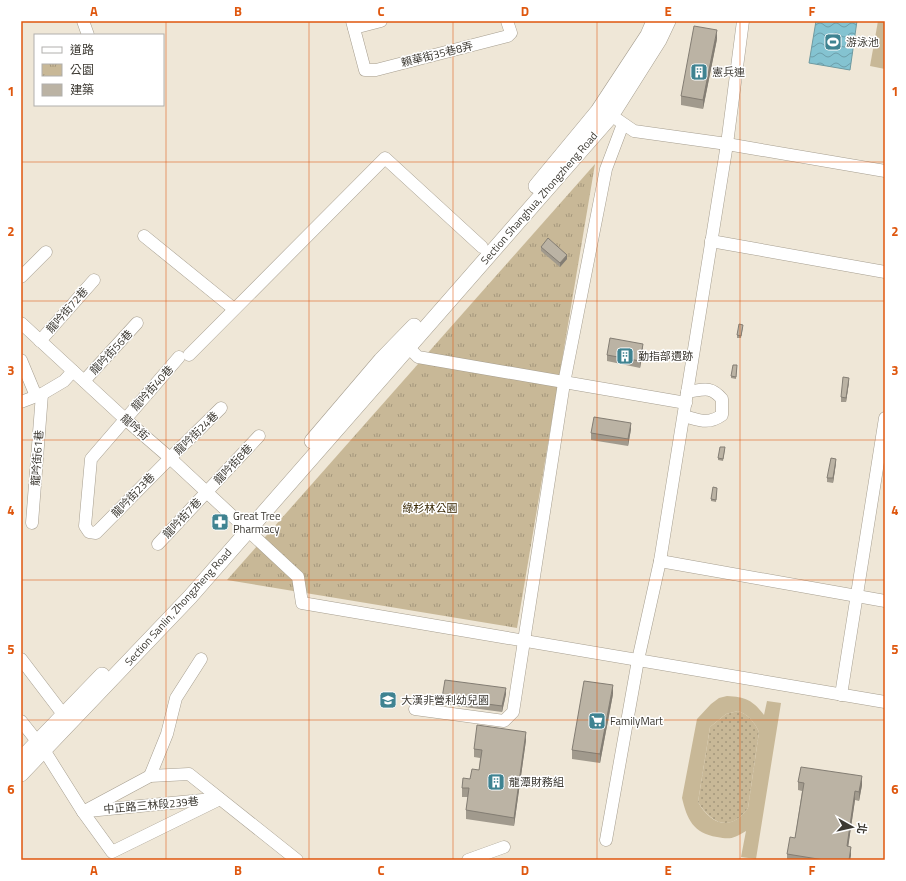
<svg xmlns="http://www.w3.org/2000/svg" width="906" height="881" font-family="'Titillium Web','Noto Sans TC',sans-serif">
<defs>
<pattern id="grass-dots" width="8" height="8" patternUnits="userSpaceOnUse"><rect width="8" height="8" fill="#c8b897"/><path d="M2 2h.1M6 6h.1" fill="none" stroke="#a4977c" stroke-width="1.8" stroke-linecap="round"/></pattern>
<pattern id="park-tufts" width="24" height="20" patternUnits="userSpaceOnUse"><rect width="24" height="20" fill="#c8b897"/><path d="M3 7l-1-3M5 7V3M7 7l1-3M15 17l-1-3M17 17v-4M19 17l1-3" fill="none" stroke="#a4977c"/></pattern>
<pattern id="water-waves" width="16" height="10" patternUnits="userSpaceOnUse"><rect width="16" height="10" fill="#84c3d1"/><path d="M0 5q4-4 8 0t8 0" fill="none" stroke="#6d9faa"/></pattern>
</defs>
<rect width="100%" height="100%" fill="#efe7d7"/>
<!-- grass -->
<path fill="url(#grass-dots)" d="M738 711C748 714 755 723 759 732L748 808C731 832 712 825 698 802L710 727 726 714Z"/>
<!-- park -->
<path fill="url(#park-tufts)" d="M595 164 517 628 227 580Z"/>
<!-- pitch -->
<g fill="#c8b897" fill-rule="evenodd">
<path d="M878 21H885V69L870 66Z"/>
<path d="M727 696C745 697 753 700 764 715L767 701 781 703 756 859 741 857 746 831C734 838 731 840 717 837 693 833 687 819 682 798L697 719 711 704 719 698ZM738 711C748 714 755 723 759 732L748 808C731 832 711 825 698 802L710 727 726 714Z"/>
</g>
<!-- water -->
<path fill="url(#water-waves)" stroke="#6e9aa1" d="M816 21H857L850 70 809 63Z"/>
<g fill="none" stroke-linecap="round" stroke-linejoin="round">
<!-- minor casing -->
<g stroke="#a69e8f" stroke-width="13">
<g id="minor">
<path d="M83 21 88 35"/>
<path d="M352 21 365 70H376L508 36 511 33 507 21"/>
<path d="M354 28 381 21"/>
<path d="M618 120 634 131 727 144 885 171"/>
<path d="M144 236 234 309"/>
<path d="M711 241 885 272"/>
<path d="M21 277 46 252"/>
<path d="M21 323 125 419 170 458 298 577 302 603 885 702"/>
<path d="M40 341 94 280"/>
<path d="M403 342 418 357 686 403"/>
<path d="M189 355 385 158 482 247"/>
<path d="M179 357 91 459 85 526 89 532 96 533 170 458 221 408"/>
<path d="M21 360 36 396"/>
<path d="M84 381 137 323"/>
<path d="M21 402 42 394 64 381 73 371"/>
<path d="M684 416C699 420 708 425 722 415V399C710 385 703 390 687 392"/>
<path d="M32 523 42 394"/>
<path d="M158 544 259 436"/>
<path d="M660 561 885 601"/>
<path d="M21 659 69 722"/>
<path d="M841 695 885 418"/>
<path d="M415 709 504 721 513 712 564 383 606 169 623 124"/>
<path d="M21 721 44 750 83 812 150 776 189 774 297 860"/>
<path d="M150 776 167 734 176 698 201 659"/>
<path d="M88 811 213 799"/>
<path d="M83 812 112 852 220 799"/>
<path d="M606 840 638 660 660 561 727 144 743 21"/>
<path d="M468 860 504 847"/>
</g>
</g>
<!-- major casing -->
<g stroke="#a69e8f" stroke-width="16">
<g id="major">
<path d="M536 186 598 111 648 35 654 21"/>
<path d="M312 441 381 360 414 326"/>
<path d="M21 759 102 675"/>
<path d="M21 774 190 597 611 116 659 40 668 21"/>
</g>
</g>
<!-- minor -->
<use href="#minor" stroke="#fff" stroke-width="12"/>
<!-- major -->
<use href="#major" stroke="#fff" stroke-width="15"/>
</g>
<!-- wall -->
<g fill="#a19a8d">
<path d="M717 39 703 109 681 105V96Z"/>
<path d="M541 247 567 259 560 267 541 251Z"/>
<path d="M743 327 741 338H737V335Z"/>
<path d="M643 351 640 368 607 361V355Z"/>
<path d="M737 367 736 379 731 378V376Z"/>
<path d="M849 382 846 402H841V397Z"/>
<path d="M631 429 628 446 591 440V433Z"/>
<path d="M725 449 723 461 718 460V458Z"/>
<path d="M836 463 833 483 827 482V478Z"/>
<path d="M717 490 716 502 711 501V499Z"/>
<path d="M506 694 502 712 442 704V698Z"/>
<path d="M613 694 600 763 572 759V750Z"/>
<path d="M526 740 514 826 466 819V810L468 797H462V788L479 770 480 758 474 757V749Z"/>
<path d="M798 782 862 785 859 801 855 800 848 846 851 855 850 860H787V854L795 838 802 791 798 790Z"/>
</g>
<!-- shaded-wall -->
<g fill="#837d73">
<path d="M717 30V39L703 109V100Z"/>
<path d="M567 255V259L560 267V263Z"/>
<path d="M643 344V351L640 368V361Z"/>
<path d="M849 378V382L846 402V398Z"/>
<path d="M631 423V429L628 446V439Z"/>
<path d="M836 459V463L833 483V478Z"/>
<path d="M613 685V694L600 763V754Z"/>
<path d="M506 688V694L502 712V706Z"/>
<path d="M526 732V740L514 826V818Z"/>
<path d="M862 776V785L859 801V792Z"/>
<path d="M855 791V800L847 855V846Z"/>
<path d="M851 847V855L850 860H849Z"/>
</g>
<!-- building -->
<g fill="#bbb3a4" stroke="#837d73">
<path d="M694 26 717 30 703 100 681 96Z"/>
<path d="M548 238 567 255 560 263 541 247Z"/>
<path d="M739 324 743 325 741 336 737 335Z"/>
<path d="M610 338 643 344 640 361 607 355Z"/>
<path d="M733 365H737L736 377 731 376Z"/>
<path d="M843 377 849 378 846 398 841 397Z"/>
<path d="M594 417 631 423 628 439 591 433Z"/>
<path d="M720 447H725L723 459 718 458Z"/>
<path d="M831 458 836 459 833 478H827Z"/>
<path d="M713 487 717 488 716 500 711 499Z"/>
<path d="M445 680 506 688 502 706 442 698Z"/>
<path d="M584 681 613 685 600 754 572 750Z"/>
<path d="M477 725 526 732 514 818 466 810 469 788H462L463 778 470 779 472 769 479 770 482 750 474 749Z"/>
<path d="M801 767 862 776 859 792 855 791 847 846 851 847 849 860H824L787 854 790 837 795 838 804 783 798 782Z"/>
</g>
<!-- grid -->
<path fill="none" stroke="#df570e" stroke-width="1" stroke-opacity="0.55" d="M166 21V860M309 21V860M453 21V860M597 21V860M740 21V860M21 162H885M21 301H885M21 440H885M21 580H885M21 720H885"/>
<!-- icons -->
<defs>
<g id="stadium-square" transform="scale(0.9)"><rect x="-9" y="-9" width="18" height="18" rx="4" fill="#3f8391" stroke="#fff"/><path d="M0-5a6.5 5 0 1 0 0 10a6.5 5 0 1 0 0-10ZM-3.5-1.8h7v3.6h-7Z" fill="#fff"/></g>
<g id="building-square" transform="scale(0.9)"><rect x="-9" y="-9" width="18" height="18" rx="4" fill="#3f8391" stroke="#fff"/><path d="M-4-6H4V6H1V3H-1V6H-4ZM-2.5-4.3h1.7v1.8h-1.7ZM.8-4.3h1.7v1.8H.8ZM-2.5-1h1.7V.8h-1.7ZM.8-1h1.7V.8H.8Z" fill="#fff"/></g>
<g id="pharmacy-square" transform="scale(0.9)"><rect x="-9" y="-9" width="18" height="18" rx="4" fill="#3f8391" stroke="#fff"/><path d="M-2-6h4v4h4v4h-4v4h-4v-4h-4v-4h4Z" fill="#fff"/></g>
<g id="school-square" transform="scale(0.9)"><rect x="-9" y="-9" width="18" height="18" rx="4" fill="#3f8391" stroke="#fff"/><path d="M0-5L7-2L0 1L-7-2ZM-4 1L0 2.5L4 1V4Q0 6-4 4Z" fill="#fff"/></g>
<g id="supermarket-square" transform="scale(0.9)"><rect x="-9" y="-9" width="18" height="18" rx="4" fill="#3f8391" stroke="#fff"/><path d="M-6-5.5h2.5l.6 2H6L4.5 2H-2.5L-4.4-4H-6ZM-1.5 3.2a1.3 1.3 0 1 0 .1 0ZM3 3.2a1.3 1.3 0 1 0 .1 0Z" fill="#fff"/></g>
</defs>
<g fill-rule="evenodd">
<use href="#stadium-square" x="833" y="42"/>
<use href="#building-square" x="699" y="72"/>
<use href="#building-square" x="625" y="356"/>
<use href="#pharmacy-square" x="220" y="522"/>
<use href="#school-square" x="388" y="700"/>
<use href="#supermarket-square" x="597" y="721"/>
<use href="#building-square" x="496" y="782"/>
</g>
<g text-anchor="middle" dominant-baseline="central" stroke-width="3" stroke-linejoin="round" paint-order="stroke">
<!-- poi labels -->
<g font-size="11" fill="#3c3932" stroke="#fff" text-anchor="start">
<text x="846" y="42">游泳池</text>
<text x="712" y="72">憲兵連</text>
<text x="638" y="356">勤指部遺跡</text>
<text x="233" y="516">Great Tree<tspan x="233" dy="13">Pharmacy</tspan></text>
<text x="401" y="700">大漢非營利幼兒園</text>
<text x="610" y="721">FamilyMart</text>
<text x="509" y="782">龍潭財務組</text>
</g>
<!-- street labels -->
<g font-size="11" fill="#3c3932" stroke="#fff">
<text transform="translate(437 54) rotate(-14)">賴華街35巷8弄</text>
<text transform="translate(539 198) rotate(-49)">Section Shanghua, Zhongzheng Road</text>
<text transform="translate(67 310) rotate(-49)">龍吟街72巷</text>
<text transform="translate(111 352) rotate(-47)">龍吟街56巷</text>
<text transform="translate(152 388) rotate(-48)">龍吟街40巷</text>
<text transform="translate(135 427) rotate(41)">龍吟街</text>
<text transform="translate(196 433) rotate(-44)">龍吟街24巷</text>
<text transform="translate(37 458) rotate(-86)">龍吟街61巷</text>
<text transform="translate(233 464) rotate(-47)">龍吟街8巷</text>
<text transform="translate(133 495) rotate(-46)">龍吟街23巷</text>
<text transform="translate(182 518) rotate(-47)">龍吟街7巷</text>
<text transform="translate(178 607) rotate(-48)">Section Sanlin, Zhongzheng Road</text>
<text transform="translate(151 805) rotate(-5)">中正路三林段239巷</text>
</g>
<!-- park labels -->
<g font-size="11" fill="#372600" stroke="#fff">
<text x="430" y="508">綠杉林公園</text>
</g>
</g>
<!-- border -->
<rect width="906" height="881" fill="none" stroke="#ffffff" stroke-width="44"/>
<!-- legend -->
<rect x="34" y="34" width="130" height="72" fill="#ffffff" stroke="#b1b0ad"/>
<rect x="42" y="47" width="20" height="6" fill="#ffffff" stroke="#b1b0ad"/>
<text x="70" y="54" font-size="12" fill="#3c3932">道路</text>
<rect x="42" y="64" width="20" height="12" fill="url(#park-tufts)" stroke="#b1b0ad"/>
<text x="70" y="74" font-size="12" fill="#3c3932">公園</text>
<rect x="42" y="84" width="20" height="12" fill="#bbb3a4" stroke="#b1b0ad"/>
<text x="70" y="94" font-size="12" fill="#3c3932">建築</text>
<!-- north arrow -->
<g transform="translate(852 827) rotate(98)" stroke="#ffffff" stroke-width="3" paint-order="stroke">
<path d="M0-3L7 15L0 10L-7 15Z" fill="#3c3932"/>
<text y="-6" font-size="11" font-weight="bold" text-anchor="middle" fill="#3c3932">北</text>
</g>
<rect x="22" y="22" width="862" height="837" fill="none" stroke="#df570e" stroke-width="1.5"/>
<g font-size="13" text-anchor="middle" font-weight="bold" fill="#df570e">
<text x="94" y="16">A</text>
<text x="238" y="16">B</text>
<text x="381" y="16">C</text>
<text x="525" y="16">D</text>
<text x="668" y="16">E</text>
<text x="812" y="16">F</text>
<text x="11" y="96">1</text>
<text x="895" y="96">1</text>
<text x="11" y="236">2</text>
<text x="895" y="236">2</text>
<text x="11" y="375">3</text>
<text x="895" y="375">3</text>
<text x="11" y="515">4</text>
<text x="895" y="515">4</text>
<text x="11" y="654">5</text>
<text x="895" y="654">5</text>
<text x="11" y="794">6</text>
<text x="895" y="794">6</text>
<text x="94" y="875">A</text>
<text x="238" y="875">B</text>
<text x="381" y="875">C</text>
<text x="525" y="875">D</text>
<text x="668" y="875">E</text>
<text x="812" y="875">F</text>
</g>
</svg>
